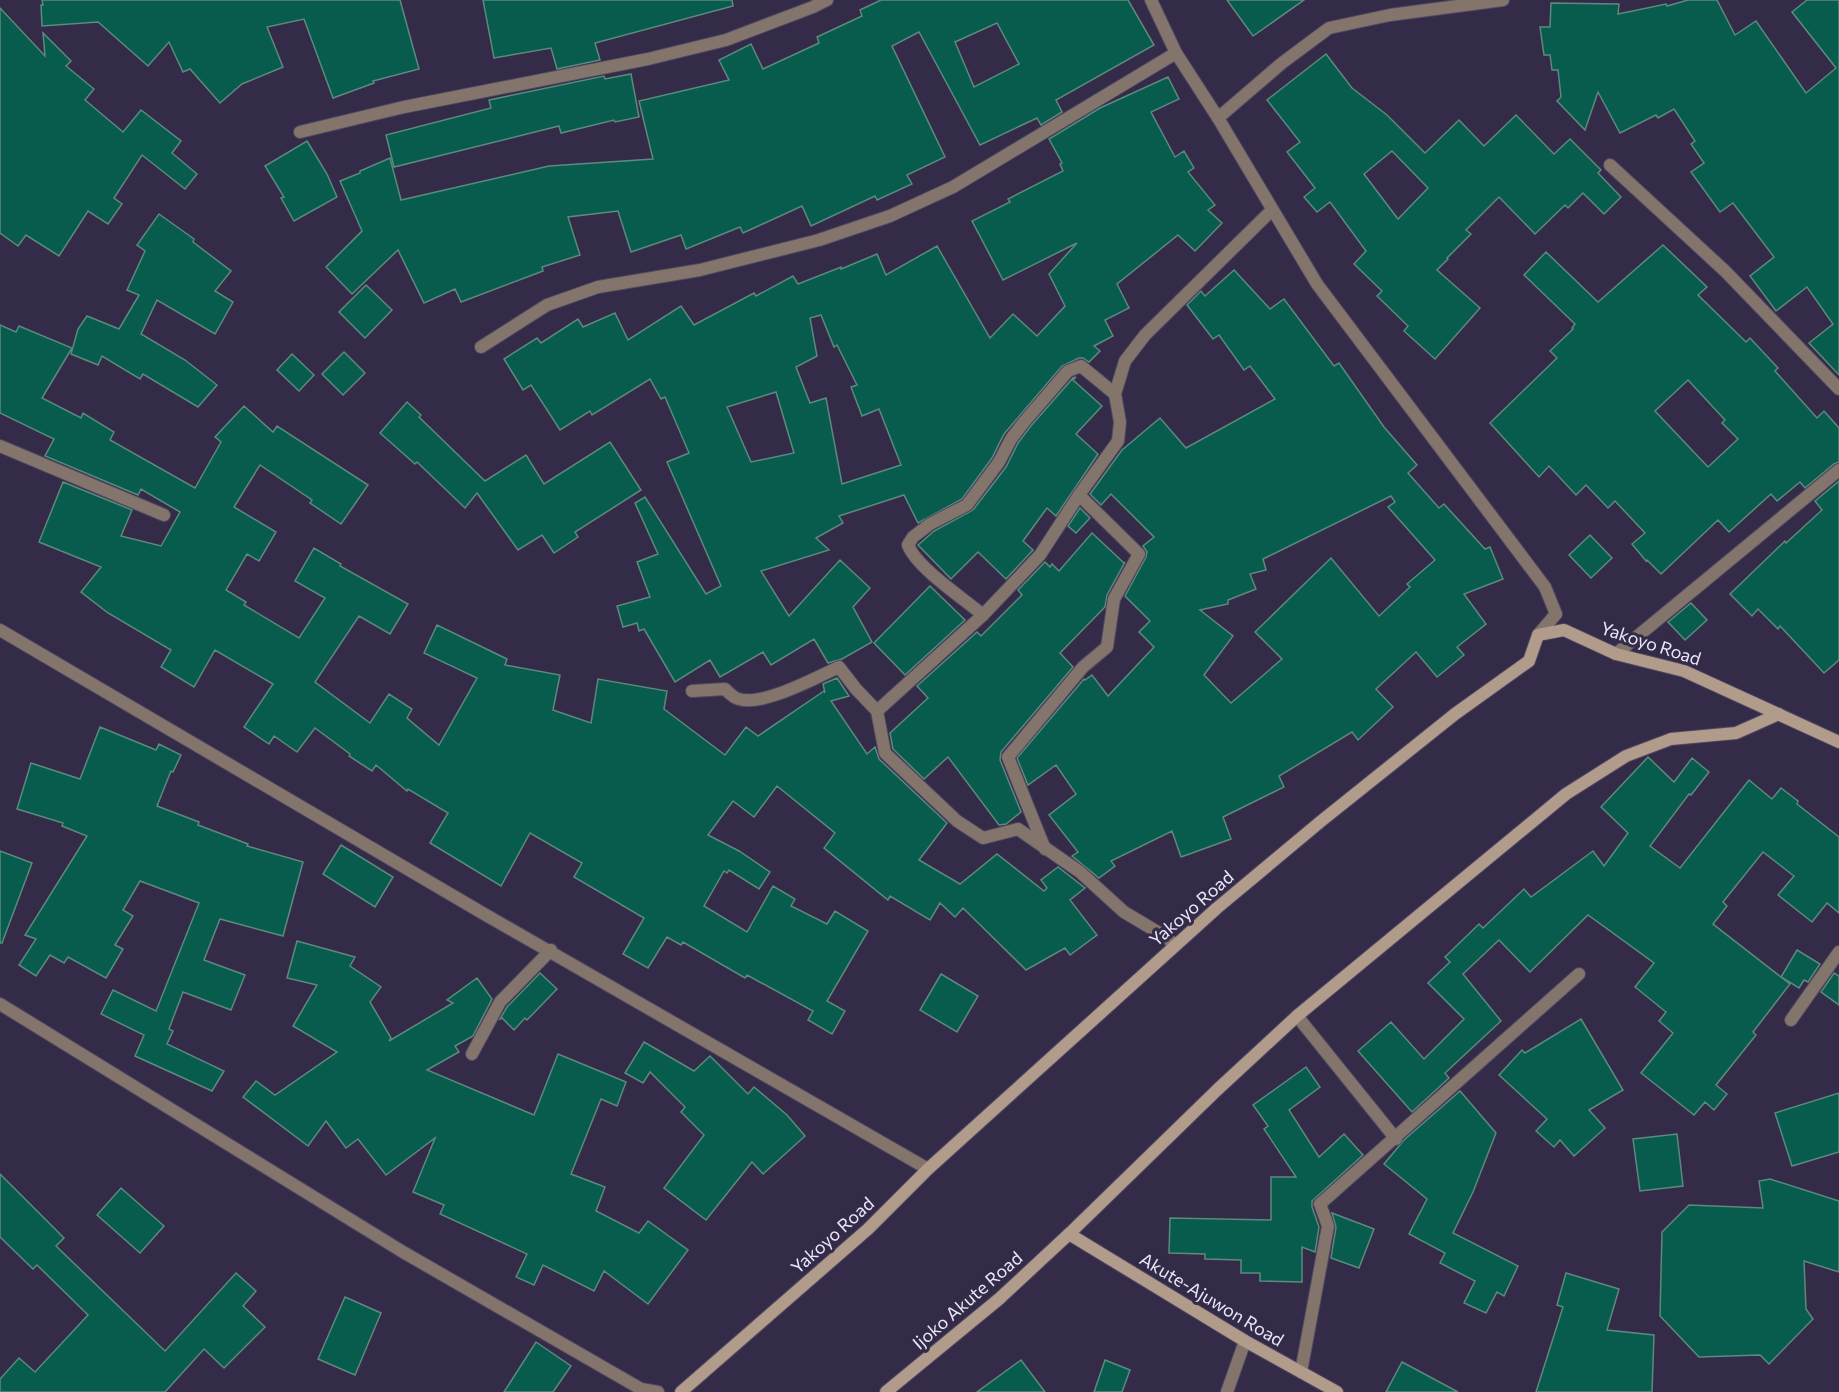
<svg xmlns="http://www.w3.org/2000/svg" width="1839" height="1392" font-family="Commissioner,sans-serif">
<rect width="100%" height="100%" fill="#332b47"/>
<!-- building -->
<g fill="#085c4e" stroke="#5d897e" stroke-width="1.5" fill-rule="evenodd">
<path d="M42 0H400L419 69 373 81 374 83 333 98 304 19 267 27 283 67 242 84 220 103 190 69 183 72 169 42 148 66 98 22 42 26 41 5H43Z"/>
<path d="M483 0H732L733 6 595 43 600 60 557 69 551 48 494 58Z"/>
<path d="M881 0H1128L1154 45 1056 100 1062 112 1041 125 1037 118 980 145 919 32 892 46 945 157 907 175 912 184 877 200 875 196 811 226 802 206 743 233 740 227 686 249 681 235 631 252 618 211 568 217 580 255 542 267 543 271 461 302 455 289 424 303 398 250 352 294 326 267 362 231 340 181 360 173V171L390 158 401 200 549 166 653 159 639 101 729 80 719 60 751 44 763 69 819 43 817 37 862 16 860 10ZM997 23 1019 64 974 87 955 42Z"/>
<path d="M1227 0H1304L1253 36Z"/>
<path d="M1688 0H1717L1735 35 1756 21 1806 93 1836 68 1792 12 1807 0H1839V375L1809 343 1833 324 1807 287 1776 311 1750 276 1774 257 1733 203 1720 212 1691 172 1704 163 1691 144 1695 141 1674 109 1658 118 1656 115 1620 133 1598 92 1585 130 1557 101 1561 97 1558 70H1552L1550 55H1544L1540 27H1550L1551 3 1619 4 1618 14 1666 4 1667 6Z"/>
<path d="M0 8 45 56 43 33 71 61 66 66 94 89 85 100 123 132 141 110 181 141 172 153 197 174 185 189 142 155 114 198 122 204 108 224 88 211 59 256 26 235 18 246 0 233Z"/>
<path d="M1326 54 1352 88 1387 115 1425 153 1459 120 1484 146 1516 115 1554 154 1570 139 1601 170 1598 173 1621 197 1604 214 1583 193 1568 208 1565 205 1535 234 1499 197 1466 230 1471 234 1447 258 1448 259 1437 270 1480 308 1435 359 1404 331 1408 326 1377 296 1382 291 1354 264 1366 251 1330 202 1317 212 1304 197 1315 188 1287 152 1300 142 1267 100ZM1392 151 1428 188 1398 219 1364 174Z"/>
<path d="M631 74 639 117 615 122 614 120 561 133 559 126 394 167 386 135 491 108 489 100 604 76 605 79Z"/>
<path d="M1168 77 1179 99 1151 112 1175 157 1184 151 1194 168 1188 172 1215 205 1208 210 1222 223 1195 251 1178 235 1117 284 1129 308 1105 320 1113 336 1094 346 1100 351 1089 362 1083 358H1079L1062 366 1004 434 992 458 962 499 918 523 904 495 839 516 843 523 816 538 829 550 761 571 789 616 840 560 870 588 853 607 872 642 842 659 828 663 814 639 771 665 763 652 720 677 710 660 675 682 644 629 639 631 637 623 623 627 617 606 650 597 637 562 658 554 635 503 645 497 706 594 721 586 667 462 689 453 665 397 661 399 650 379 592 415 590 411 560 430 531 385 523 390 504 359 537 338 541 343 578 319 583 327 615 313 628 340 681 306 694 325 754 293 756 296 793 276 798 284 841 267V269L877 254 886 275 937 246 990 338 1013 314 1037 336 1065 306 1049 274 1077 243 1003 280 972 221 1010 202 1008 199 1063 171 1060 164 1062 163 1049 139 1100 108ZM821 315 834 347 837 345 857 385 851 387 862 416 879 409 901 465 842 484 826 398 810 403 796 367 817 356 810 318ZM776 392 794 453 751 462 727 407Z"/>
<path d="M307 141 327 174 337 197 294 221 281 198 284 197 265 166Z"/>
<path d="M159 214 194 239 193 242 231 271 215 291 233 302 215 334 157 300 141 334 185 360 217 385 198 407 143 374 140 379 102 356 98 365 71 354 78 329 87 316 119 329 139 295 127 290 145 251 137 245Z"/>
<path d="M1663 245 1707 287 1698 295 1746 342 1750 338 1778 368 1775 371 1817 418 1824 411 1839 428V462L1834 464 1805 488 1800 482 1777 501 1771 494 1729 532 1718 520 1661 574 1647 560 1646 561 1632 544 1645 533 1615 501 1608 508 1586 485 1576 495 1549 466 1539 477 1490 423 1557 358 1550 351 1573 329 1572 328 1575 324 1524 275 1546 252 1598 302ZM1688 380 1725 420 1722 423 1738 439 1708 467 1655 411Z"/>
<path d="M1234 270 1270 309 1284 299 1334 366 1339 363 1384 427 1417 465 1408 473 1439 508 1444 504 1485 549 1490 547 1503 579 1464 594 1486 624 1457 647 1464 655 1437 677 1416 652 1376 689 1393 707 1358 740 1352 732 1279 776 1284 787 1223 817 1231 839 1181 857 1172 831 1111 861 1115 866 1099 878 1072 856 1078 852 1049 815 1076 794 1056 765 1028 785 1017 758 1084 679 1085 680 1092 675 1108 696 1154 647 1139 632 1150 621 1125 596 1146 557 1147 552 1143 546 1154 537 1111 494 1101 505 1090 494 1122 450 1160 418 1186 448 1275 399 1250 366 1244 370 1219 335 1213 339 1187 305 1201 291 1205 296ZM1391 496 1395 502 1388 507 1435 560 1407 584 1410 587 1379 616 1331 558 1255 632 1282 659 1231 703 1204 675 1233 636 1200 610 1228 604V600L1256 589 1250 574 1266 570 1263 559Z"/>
<path d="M366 285 392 310 365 338 339 312Z"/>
<path d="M0 325 16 332 19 326 72 348 42 398 81 418 83 413 114 432 110 440 195 488 221 442 215 437 244 406 273 432 277 426 368 485 341 524 310 503 312 500 260 465 234 507 276 532 259 561 247 554 226 590 246 602 244 605 299 638 325 598 295 581 314 548 341 564 340 566 408 604 390 634 359 616 315 682 370 723 389 694 412 709 407 718 439 745 477 678 424 653 437 625 507 659 505 665 560 675 553 710 591 723 598 679 667 691 664 709 725 755 746 727 758 736 824 691 825 693 823 684 837 678 849 696 831 701 867 754 875 747 879 759 947 823 919 860 960 884 997 854 1044 891 1047 888 1041 880 1058 867 1085 888 1070 900 1097 935 1070 955 1065 948 1026 970 963 908 955 917 940 903 930 920 890 896 888 900 824 848 835 833 777 786 754 817 733 801 708 835 739 851 770 872 759 889 729 870 727 873 724 871 704 906 747 932 773 886 795 899 791 906 827 924 835 911 868 931 827 1001 845 1011 832 1034 808 1020 813 1011 747 975 745 978 683 942 681 945 667 937 648 968 623 954 644 918 574 877 582 863 530 833 501 886 430 843 448 813 408 789 407 791 376 765 372 771 349 756 350 754 315 728 297 752 274 736 269 744 244 727 273 684 215 650 194 687 161 667 171 650 108 613 81 592 101 567 39 542 63 482 132 510 121 536 161 546 180 512 141 489 138 495 45 456 54 439 0 413Z"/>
<path d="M344 352 365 373 343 395 322 374Z"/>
<path d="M292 354 314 375 299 391 277 370Z"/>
<path d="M1076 377 1073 380 1102 406 1076 434 1098 454 1056 516 1047 508 1023 541 1033 550 1006 579 978 552 951 579 918 545 934 531 973 510 1006 467 1018 443 1030 427 1073 378Z"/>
<path d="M407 402 421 415 419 417 485 481 526 455 544 484 610 442 641 490 575 532 578 537 554 553 542 535 518 550 477 493 465 508 417 462 415 464 380 433Z"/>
<path d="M1839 481V660L1824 673 1780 626 1778 629 1758 609 1752 616 1730 594 1785 541 1786 543 1822 510 1815 501Z"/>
<path d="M1080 508 1090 518 1076 533 1068 526Z"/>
<path d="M1092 533 1124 563 1125 562 1107 595 1105 607 1060 653 1073 667 1001 752 1000 760 1021 812 1006 824 999 825 948 757 924 779 893 749 890 733 928 698 917 686 977 632 981 636 1022 595 1018 590 1045 562 1050 567 1052 564 1059 571Z"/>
<path d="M1590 535 1612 558 1591 578 1569 555Z"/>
<path d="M930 586 965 620 905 675 874 643Z"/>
<path d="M1691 603 1707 620 1685 640 1668 622Z"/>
<path d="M100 727 156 750 159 744 181 755 173 772 171 771 157 806 199 822 198 825 248 844 247 846 303 862 283 936 220 919 204 960 245 975 231 1010 183 992 169 1029 173 1031 167 1044 224 1071 212 1091 135 1056 144 1035 101 1014 113 990 156 1011 199 903 140 881 123 910 133 916 115 945 123 949 106 978 68 957 64 963 50 955 36 976 19 965 36 939 25 935 87 836 62 826 63 823 17 809 31 763 80 779Z"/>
<path d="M1648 757 1674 782 1692 758 1709 772 1691 795 1689 794 1650 846 1680 868 1749 780 1772 799 1781 788 1798 801 1797 804 1839 837V913L1827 903 1812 922 1778 895 1794 876 1763 852 1723 902 1727 906 1713 924 1790 984 1753 1032 1756 1035 1716 1085 1727 1094 1714 1110 1705 1102 1694 1115 1641 1073 1673 1033 1659 1021 1666 1012 1635 987 1654 963 1588 915 1530 972 1499 940 1463 974 1501 1021 1445 1073 1449 1078 1412 1112 1358 1051 1391 1022 1424 1059 1464 1019 1428 983 1450 962 1445 957 1479 924 1483 928 1524 889 1531 897 1593 851 1604 866 1628 833 1601 807Z"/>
<path d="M341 845 393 877 375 907 323 874Z"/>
<path d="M0 851 32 863 2 943H0Z"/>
<path d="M297 941 355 957 350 966 381 987 370 1002 391 1038 389 1041 453 1003 447 1000 477 978 492 999 473 1036 455 1046 459 1052 427 1070 534 1115 558 1054 626 1082 617 1106 601 1099 571 1174 605 1187 596 1211 639 1233 648 1221 688 1250 648 1304 604 1271 594 1291 543 1265 534 1285 516 1277 527 1254 440 1214 444 1205 413 1192 435 1138 386 1175 358 1139 346 1148 326 1121 308 1146 243 1097 256 1081 275 1095 337 1052 293 1026 317 985 287 978Z"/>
<path d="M1797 950 1820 964 1808 982 1804 980 1799 988 1781 977Z"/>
<path d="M540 973 557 989 527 1020 525 1018 514 1030 502 1018 500 1019 507 1007Z"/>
<path d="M1834 973 1839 976V1005L1821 992Z"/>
<path d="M941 974 978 996 957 1032 920 1010Z"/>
<path d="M1581 1019 1623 1090 1589 1110 1605 1128 1574 1156 1560 1140 1554 1147 1536 1131 1547 1119 1499 1075 1522 1050 1525 1053Z"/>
<path d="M644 1042 694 1071 710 1056 748 1094 754 1087 787 1115 805 1136 763 1174 752 1162 706 1220 664 1188 704 1135 681 1112 685 1107 650 1072 643 1083 625 1073Z"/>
<path d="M1306 1067 1320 1087 1289 1110 1319 1157 1344 1134 1363 1155 1312 1201V1207L1319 1227 1315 1252 1302 1247V1282L1260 1281V1273H1241V1260L1205 1259V1254L1169 1253 1170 1218 1271 1220V1177H1296L1264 1129 1268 1126 1253 1105Z"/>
<path d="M1460 1091 1496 1133 1473 1192 1453 1233 1518 1266 1504 1296 1497 1292 1486 1313 1464 1303 1475 1281 1440 1263 1445 1253 1409 1234 1427 1199 1384 1164 1404 1140Z"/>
<path d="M1839 1093V1152L1792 1166 1775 1113Z"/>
<path d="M1677 1134 1683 1186 1640 1191 1633 1139Z"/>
<path d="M0 1174 64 1238 56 1246 165 1351 236 1273 256 1291 243 1306 265 1327 224 1368 204 1349 165 1392H0V1379L19 1358 35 1372 88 1315 37 1265 33 1269 0 1237Z"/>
<path d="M1770 1179 1839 1201V1272L1804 1261 1806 1309 1813 1319 1769 1364 1760 1355 1699 1357 1660 1316 1662 1232 1689 1205 1763 1208 1759 1181Z"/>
<path d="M121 1188 164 1226 140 1253 97 1215Z"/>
<path d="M1332 1213 1374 1229 1359 1268 1331 1258 1336 1227Z"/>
<path d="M1566 1273 1619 1289 1607 1330 1654 1335 1652 1392H1536L1563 1307 1557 1305Z"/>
<path d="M345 1297 381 1313 355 1375 318 1359Z"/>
<path d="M536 1342 571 1366 553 1392H504Z"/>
<path d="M1021 1360 1045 1392H977Z"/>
<path d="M1105 1360 1130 1370 1122 1392H1094Z"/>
<path d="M1402 1362 1458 1392H1386Z"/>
</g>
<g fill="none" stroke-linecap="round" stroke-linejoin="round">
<!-- street casing -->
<g stroke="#504963" stroke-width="14">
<g id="street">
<path d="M1151 0 1176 53 1218 118 1317 284 1545 587 1556 614 1538 635"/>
<path d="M1218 118 1282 63 1329 28 1390 15 1503 0"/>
<path d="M300 132 404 107 648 59 726 40 813 7 827 0"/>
<path d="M1610 165 1725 271 1839 389"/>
<path d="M481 347 547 305 598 287 700 270 819 240 890 216 953 187 1176 53"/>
<path d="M0 446 164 515"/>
<path d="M983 615C963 598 917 568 908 545L913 537 930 524 967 505 999 462 1011 439 1024 422 1068 371 1081 366 1115 394"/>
<path d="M0 630 479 911 928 1169"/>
<path d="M1616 654 1839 470"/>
<path d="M692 691 725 689C728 692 732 696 736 698 759 709 817 677 839 667L856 689 877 711 885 753 957 821 983 838 1018 829 1080 872 1124 912 1166 937 1175 945"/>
<path d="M877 711 983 615 1040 555 1079 495 1118 441 1120 422 1115 394 1125 361 1145 335 1272 210"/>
<path d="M1045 849 1008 757 1083 667 1107 647 1114 599 1139 554 1079 495"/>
<path d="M0 1004 403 1252 641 1389 658 1392"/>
<path d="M1297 1016 1396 1139"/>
<path d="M1791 1020 1839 952"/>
<path d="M472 1054 500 1002 551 950"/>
<path d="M1301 1372 1328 1226 1320 1204 1579 974"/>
<path d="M1227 1392 1245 1341"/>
</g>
</g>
<!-- secondary casing -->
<g stroke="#504963" stroke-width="14">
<g id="secondary">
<path d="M1069 1234 1245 1341 1337 1392"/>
<path d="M681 1392 868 1229 928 1169 1217 908 1320 822 1455 714 1529 661 1538 635 1564 630 1616 654 1684 671 1839 742"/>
<path d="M886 1392 999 1299 1069 1234 1217 1090 1297 1016 1566 794 1626 756 1671 739 1736 733 1779 714"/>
</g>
</g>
<!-- street -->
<use href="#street" stroke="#83756b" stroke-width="12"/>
<!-- secondary -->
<use href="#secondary" stroke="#b19b8b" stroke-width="12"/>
</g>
<g text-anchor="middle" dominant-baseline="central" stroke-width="6" stroke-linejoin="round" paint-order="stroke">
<!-- street labels -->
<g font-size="18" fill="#ebe6f9" stroke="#332b47">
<text transform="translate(1651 643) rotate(18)">Yakoyo Road</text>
<text transform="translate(1191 908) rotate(-41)">Yakoyo Road</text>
<text transform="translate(832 1235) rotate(-42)">Yakoyo Road</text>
<text transform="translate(1212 1299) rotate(31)">Akute-Ajuwon Road</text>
<text transform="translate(967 1300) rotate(-41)">Ijoko Akute Road</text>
</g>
</g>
</svg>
